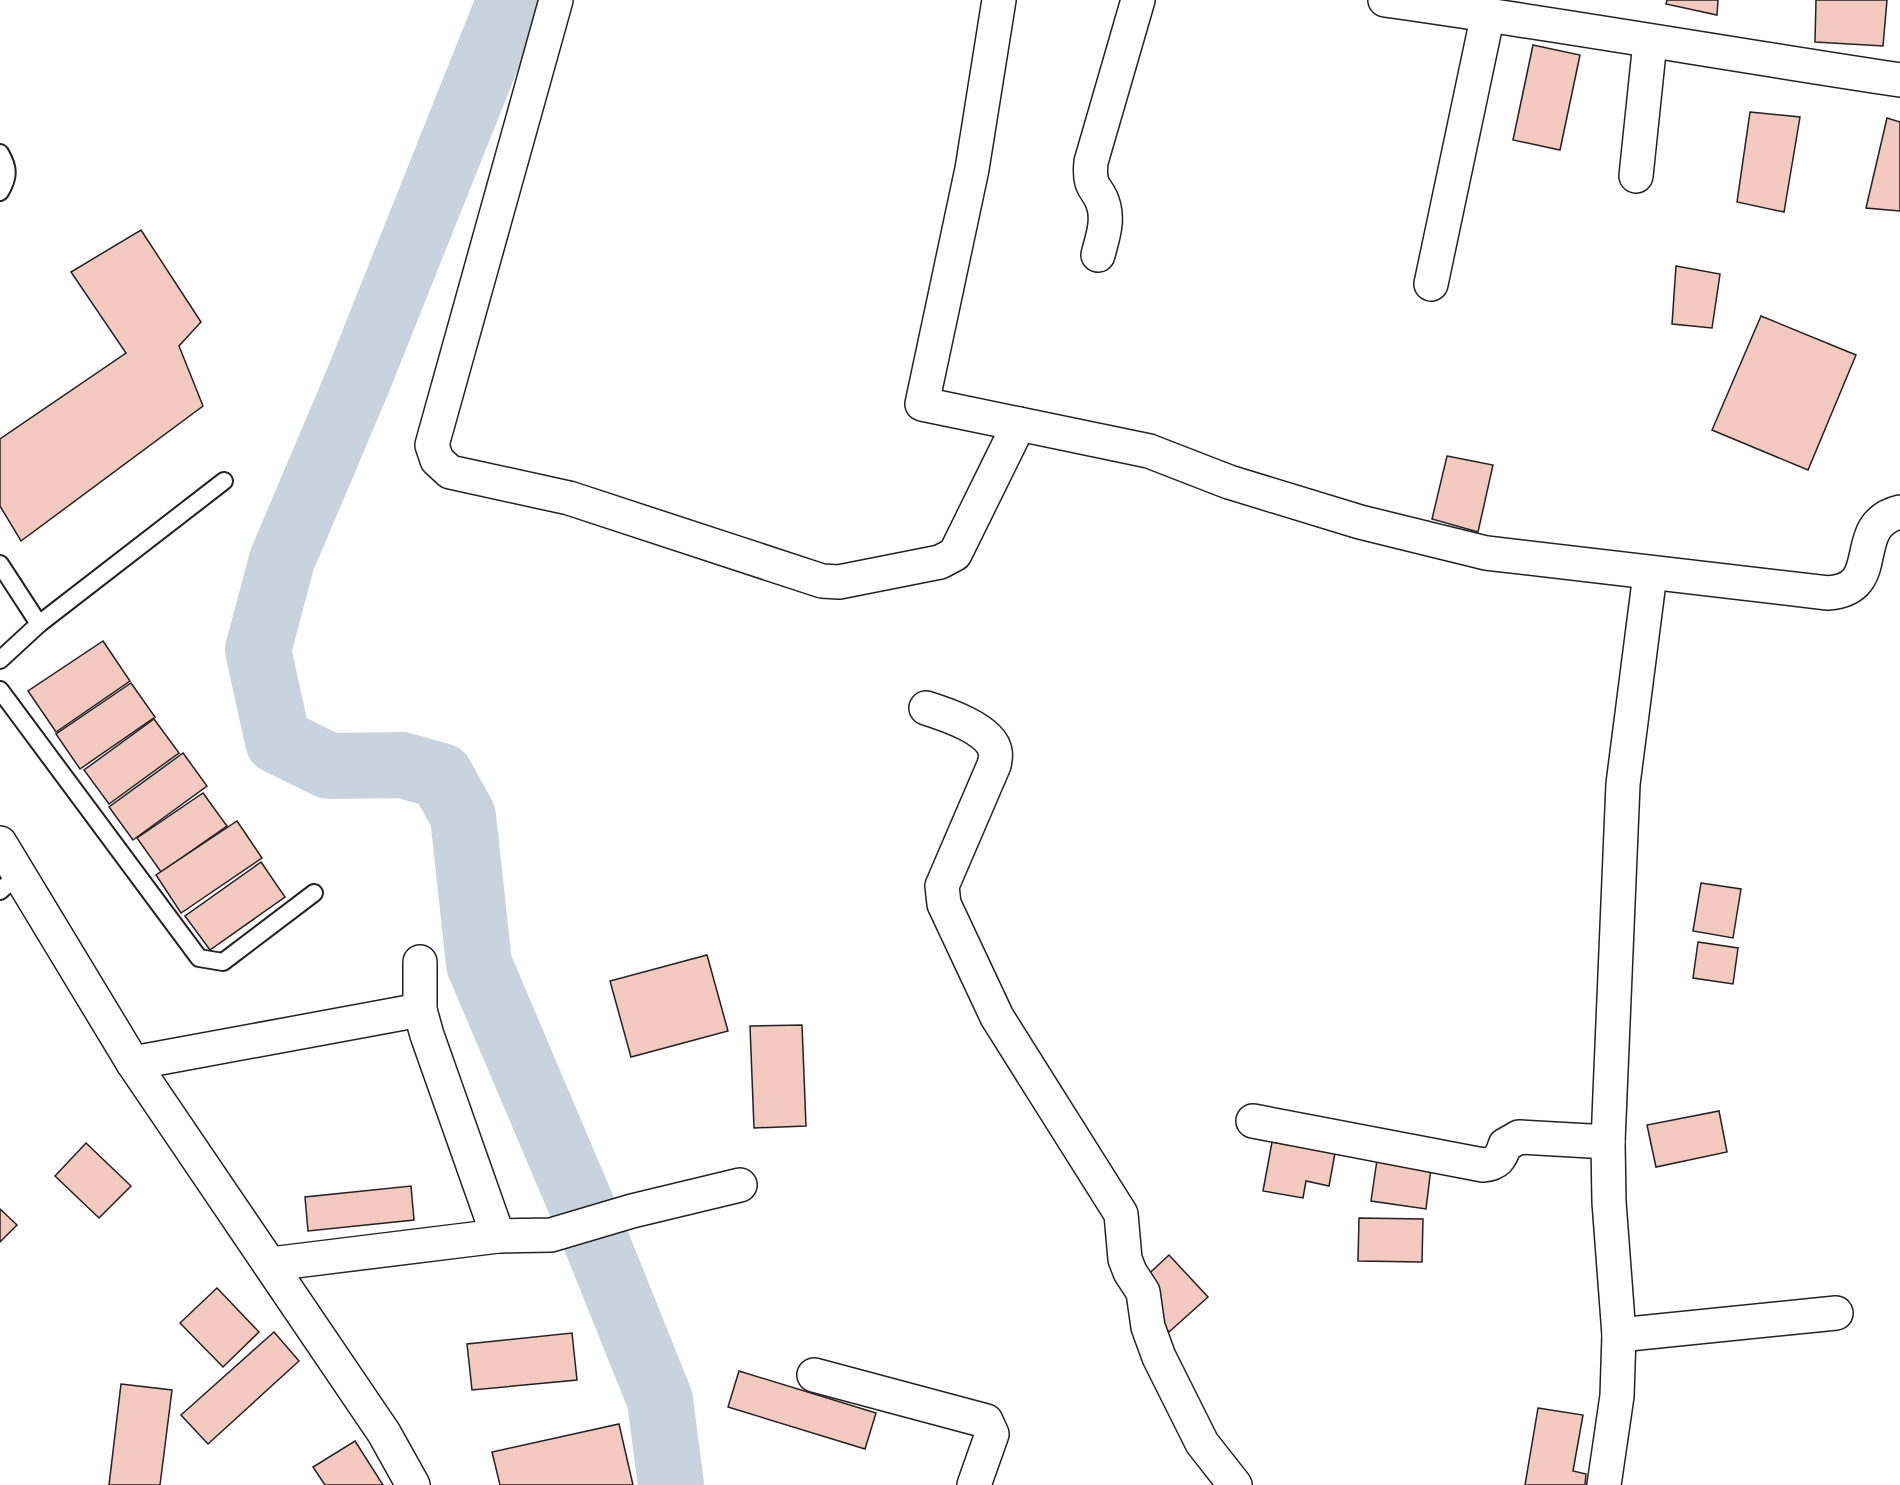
<svg xmlns="http://www.w3.org/2000/svg" width="1900" height="1485" font-family="'Roboto Condensed',sans-serif">
<rect width="100%" height="100%" fill="#fff"/>
<g fill="none" stroke-linecap="round" stroke-linejoin="round">
<!-- river -->
<path stroke="#c7d3dd" stroke-width="66" d="M510 0 357 383 282 560 258 650 278 741 329 766 402 765 441 776 463 816 479 964 591 1228 660 1400 671 1485"/>
</g>
<!-- building -->
<g fill="#f3c9c0" stroke="#222" stroke-width="1.5">
<path d="M1667 0H1718L1717 15 1666 4Z"/>
<path d="M1816 0H1887L1883 46 1815 42Z"/>
<path d="M1533 45 1580 55 1560 150 1513 140Z"/>
<path d="M1750 112 1800 117 1784 212 1737 202Z"/>
<path d="M1887 118 1900 122V211L1866 208Z"/>
<path d="M141 230 201 322 179 346 203 406 21 541 0 506V439L126 353 71 272Z"/>
<path d="M1676 266 1720 274 1712 328 1672 324Z"/>
<path d="M1761 316 1856 355 1808 470 1712 430Z"/>
<path d="M1447 456 1493 465 1478 532 1432 519Z"/>
<path d="M103 641 130 681 56 732 28 691Z"/>
<path d="M131 683 155 717 80 769 56 734Z"/>
<path d="M154 719 179 753 109 804 84 770Z"/>
<path d="M183 753 207 786 133 840 109 807Z"/>
<path d="M203 793 227 826 161 872 137 838Z"/>
<path d="M237 821 262 858 181 913 156 875Z"/>
<path d="M261 862 285 897 210 950 185 916Z"/>
<path d="M1701 883 1741 889 1733 938 1693 931Z"/>
<path d="M1698 942 1738 948 1733 984 1693 978Z"/>
<path d="M707 955 728 1031 631 1057 610 981Z"/>
<path d="M802 1025 806 1126 754 1128 750 1026Z"/>
<path d="M1719 1111 1727 1152 1656 1167 1647 1125Z"/>
<path d="M1272 1142 1335 1153 1329 1186 1306 1181 1303 1198 1263 1191Z"/>
<path d="M86 1143 131 1186 99 1218 55 1176Z"/>
<path d="M1377 1160 1431 1168 1426 1209 1371 1201Z"/>
<path d="M411 1186 414 1220 308 1231 305 1197Z"/>
<path d="M0 1209 17 1225 0 1242Z"/>
<path d="M1359 1218 1423 1219 1422 1262 1358 1261Z"/>
<path d="M1169 1255 1208 1297 1169 1332 1151 1313 1140 1282Z"/>
<path d="M217 1288 259 1332 223 1367 180 1323Z"/>
<path d="M274 1332 299 1361 208 1444 181 1415Z"/>
<path d="M572 1333 577 1380 472 1390 467 1344Z"/>
<path d="M739 1371 876 1413 865 1449 728 1407Z"/>
<path d="M121 1384 172 1390 160 1485H109Z"/>
<path d="M1538 1408 1583 1415 1573 1471 1586 1474 1585 1485H1525Z"/>
<path d="M619 1424 633 1485H500L492 1452Z"/>
<path d="M355 1441 383 1485H325L313 1467Z"/>
</g>
<g fill="none" stroke-linecap="round" stroke-linejoin="round">
<!-- lane casing -->
<g stroke="#222" stroke-width="20">
<g id="lane">
<path d="M0 153C9 168 9 177 0 192"/>
<path d="M0 564 39 624"/>
<path d="M0 660 39 624 224 481"/>
<path d="M0 690 199 958 223 962 314 893"/>
<path d="M0 891 20 873"/>
</g>
</g>
<!-- street casing -->
<g stroke="#222" stroke-width="36">
<g id="street">
<path d="M556 0 432 445 437 460 450 472 569 498 822 581 839 582 940 562 955 554 1019 424"/>
<path d="M999 0 972 169 922 404 1149 451 1229 482 1360 522 1486 553 1828 593C1888 589 1846 525 1900 512"/>
<path d="M1385 0C1557 24 1728 54 1900 80"/>
<path d="M1636 176 1650 42"/>
<path d="M1098 255C1102 239 1108 223 1104 207 1099 186 1088 192 1091 162L1138 0"/>
<path d="M1431 284 1488 14"/>
<path d="M926 708C945 714 991 729 995 751 996 755 995 761 994 765L942 886 944 904 997 1017 1121 1214 1125 1259 1130 1272 1143 1292 1148 1327 1159 1357 1202 1443 1235 1485"/>
<path d="M0 843 133 1063 384 1433 413 1485"/>
<path d="M420 962V1010L427 1035 498 1236"/>
<path d="M133 1063 420 1010"/>
<path d="M1253 1121 1483 1165C1497 1164 1501 1158 1505 1145L1519 1137 1608 1142"/>
<path d="M271 1264 498 1236 551 1235 632 1211 740 1185"/>
<path d="M1619 1335 1836 1313"/>
<path d="M814 1375 986 1421 992 1434 974 1485"/>
<path d="M1604 1485 1617 1396 1619 1335 1609 1202 1608 1142 1623 784 1650 574"/>
</g>
</g>
<!-- lane -->
<use href="#lane" stroke="#fff" stroke-width="16"/>
<!-- street -->
<use href="#street" stroke="#fff" stroke-width="33"/>
</g>
</svg>
